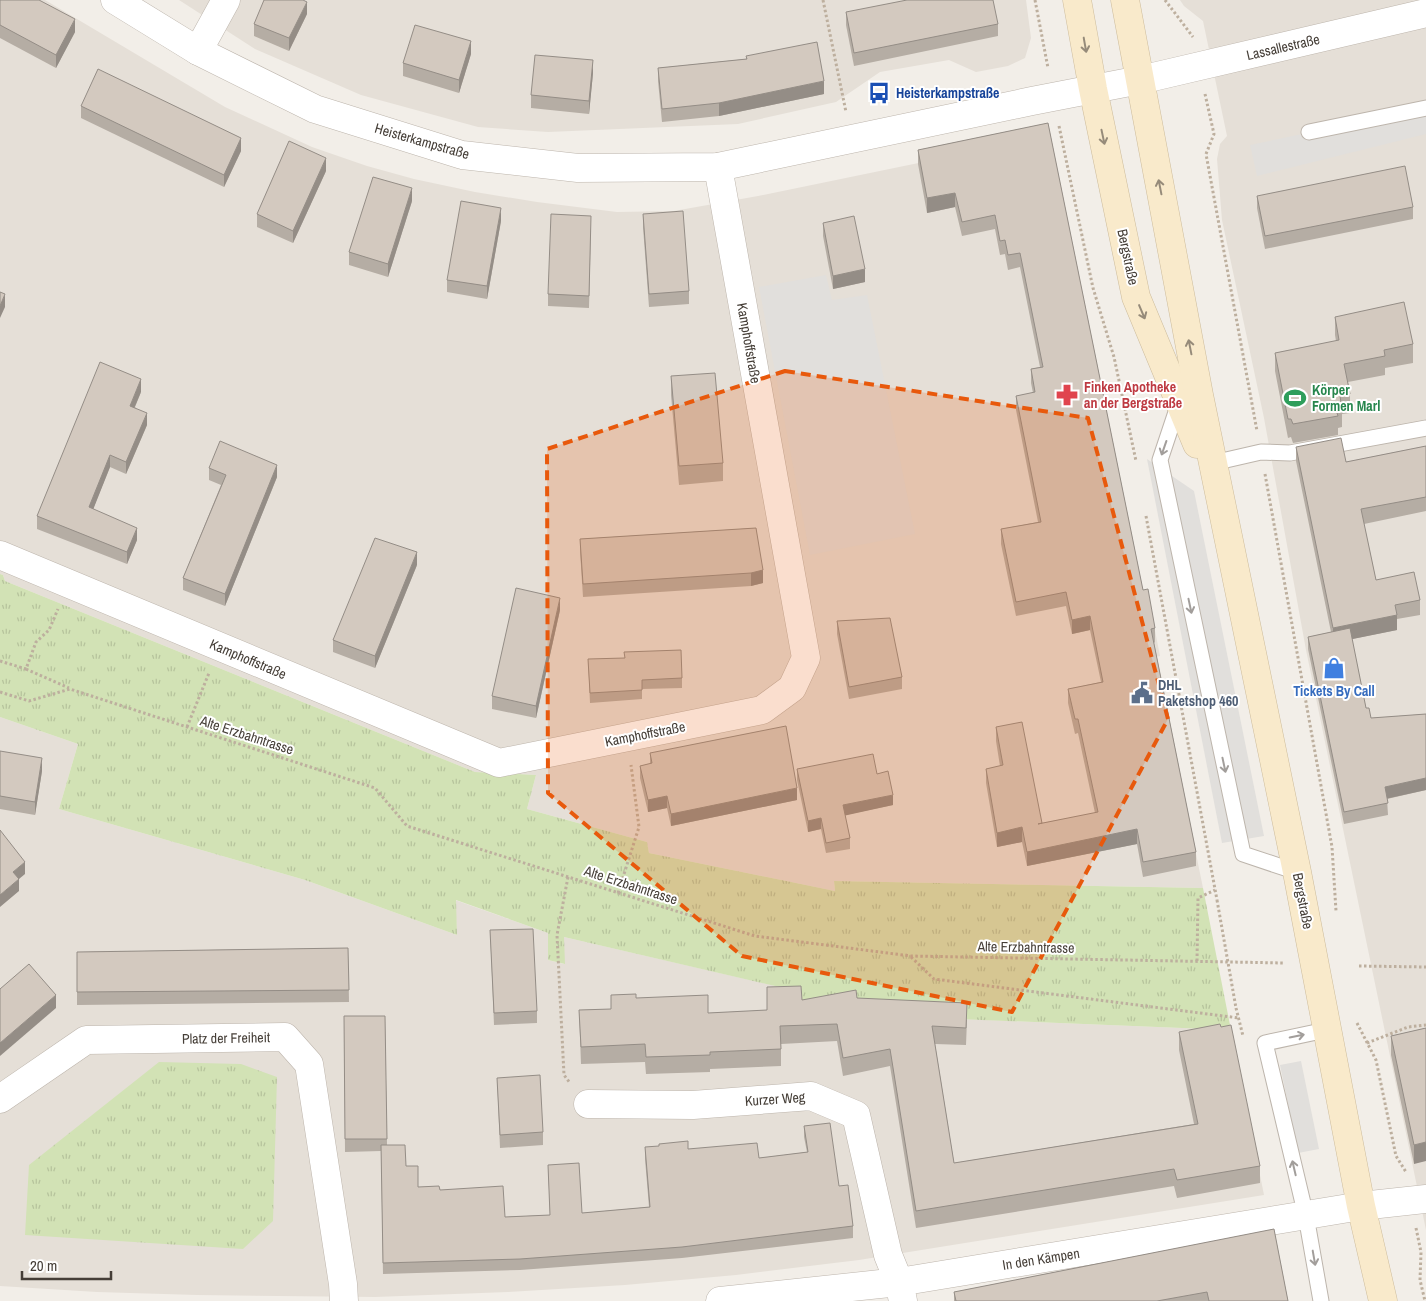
<svg xmlns="http://www.w3.org/2000/svg" width="1426" height="1301" font-family="'Archivo Narrow',sans-serif">
<defs>
<pattern id="park-tufts" width="24" height="20" patternUnits="userSpaceOnUse" patternTransform="scale(1.25)"><rect width="24" height="20" fill="#d2e2b5"/><path d="M3 7l-1-3M5 7V3M7 7l1-3M15 17l-1-3M17 17v-4M19 17l1-3" fill="none" stroke="#b6c39c"/></pattern>
</defs>
<rect width="100%" height="100%" fill="#f2eee8"/>
<!-- residential -->
<g fill="#e5dfd7">
<path d="M0 0H45L225 107 312 147 367 166 414 179 475 192 537 202 617 212 674 211 758 196 1050 136 1143 591 1147 590 1160 656 1156 657 1203 888 834 881 835 891 649 853 647 842 527 809 536 775 475 772 5 581 3 575 0 574Z"/>
<path d="M179 0H1026L1031 38 1025 58 1008 66 976 72 949 60 880 72 836 102 738 124 548 132 478 127 361 95 255 49Z"/>
<path d="M1180 0H1426V1230L1306 650 1264 418 1222 220 1217 159 1220 144 1227 136 1203 21 1184 6Z"/>
<path d="M0 717 78 744 59 809 305 880 457 935 455 900 548 933V960L564 964V937L802 992 803 1009 861 1015 1231 1030 1264 1195 859 1260 736 1275 625 1285 508 1292 375 1297 197 1295 97 1292 0 1286Z"/>
</g>
<!-- park -->
<g fill="url(#park-tufts)">
<path d="M0 574 3 575 5 581 475 772 536 775 527 809 647 842 649 853 835 891 834 881 1203 888 1231 1030 860 1015 803 1009 801 992 564 937 565 964 548 960V933L456 900 457 935 305 880 59 809 78 744 0 717Z"/>
<path d="M159 1062 241 1064 277 1077 273 1221 243 1249 25 1235 29 1165Z"/>
</g>
<!-- parking -->
<g fill="#e1dfdc">
<path d="M1426 108V134L1257 176 1250 145Z"/>
<path d="M826 275 832 300 867 295 915 534 810 555 759 287Z"/>
<path d="M1147 459 1194 491 1264 836 1222 843Z"/>
<path d="M1301 1061 1319 1149 1298 1153 1280 1065Z"/>
</g>
<g fill="none" stroke-linecap="round" stroke-linejoin="round">
<!-- service casing -->
<g stroke="#bdb5ac" stroke-width="17">
<g id="service">
<path d="M1309 132 1426 108"/>
<path d="M1179 403 1160 460 1243 854 1297 872"/>
<path d="M1213 463 1261 452 1290 453 1426 428"/>
<path d="M1321 1301 1306 1216 1265 1043 1326 1030"/>
</g>
</g>
<!-- minor casing -->
<g stroke="#bdb5ac" stroke-width="29">
<g id="minor">
<path d="M198 51 226 0"/>
<path d="M0 555 499 763 762 710 792 688 806 658 718 167"/>
<path d="M0 1099 86 1040 285 1037 309 1064 343 1284 344 1301"/>
<path d="M588 1104 693 1105 811 1096 856 1115 888 1255 899 1282 903 1301"/>
<path d="M720 1301 899 1282 1361 1206 1426 1199"/>
</g>
</g>
<!-- tertiary casing -->
<g stroke="#bdb5ac" stroke-width="29">
<path id="tertiary" d="M115 0 198 51 315 109 462 155 578 168 718 167 1032 101 1140 80 1426 13"/>
</g>
<!-- secondary casing -->
<g stroke="#cdbc9c" stroke-width="29">
<g id="secondary">
<path d="M1077 0 1093 89 1136 297 1197 444"/>
<path d="M1125 0 1199 395 1297 872 1361 1206 1383 1301"/>
</g>
</g>
<!-- path -->
<g stroke="#bdaf9e" stroke-width="3" stroke-dasharray="2.5 2.5" stroke-linecap="butt">
<path d="M823 0 846 112"/>
<path d="M1035 0 1048 68"/>
<path d="M1165 0 1193 37"/>
<path d="M1205 94 1214 134 1206 154 1257 431"/>
<path d="M1059 126 1093 288 1114 357 1136 461"/>
<path d="M1265 474 1332 847 1336 911"/>
<path d="M1146 516 1217 900"/>
<path d="M0 661 26 669 36 642 49 630 58 609"/>
<path d="M26 669 69 688"/>
<path d="M0 692 29 701 70 689 375 788 407 826 755 936 911 956 1284 963"/>
<path d="M187 727 209 673"/>
<path d="M568 877 557 935 564 1075 570 1083"/>
<path d="M618 893 639 827 631 765"/>
<path d="M911 957 934 979 1239 1018"/>
<path d="M1197 961 1198 898 1215 890"/>
<path d="M1359 966 1426 967"/>
<path d="M1236 1008 1243 1036"/>
<path d="M1357 1023 1376 1060 1396 1156 1406 1172"/>
<path d="M1367 1043 1408 1027 1426 1025"/>
<path d="M1416 1228 1421 1252 1420 1280 1425 1301"/>
</g>
<!-- service -->
<use href="#service" stroke="#fff" stroke-width="15"/>
<!-- minor -->
<use href="#minor" stroke="#fff" stroke-width="28"/>
<!-- tertiary -->
<use href="#tertiary" stroke="#fff" stroke-width="28"/>
<!-- secondary -->
<use href="#secondary" stroke="#f9eacb" stroke-width="28"/>
<!-- path-bridge -->
<path stroke="#bdaf9e" stroke-width="3" stroke-dasharray="2.5 2.5" stroke-linecap="butt" d="M1217 900 1236 1008"/>
</g>
<!-- wall -->
<g fill="#b5ada4">
<path d="M0 0 75 32 56 68 0 38Z"/>
<path d="M846 12 998 24V36L854 66 846 25Z"/>
<path d="M307 14 289 51 254 36V24Z"/>
<path d="M471 54 459 93 403 76V63Z"/>
<path d="M746 56 824 94 719 116 662 122 658 81V68L746 59Z"/>
<path d="M593 73 589 114 531 108V95Z"/>
<path d="M81 106 241 151 224 187 81 118Z"/>
<path d="M1048 123 1143 590 1155 628V642L1154 643 1196 852V866L1143 877 1137 844 1027 866 1022 842 997 847 986 783V769L1000 766 996 741V727L1042 823 1095 813 1078 733 1075 734 1068 703V689L1101 682 1090 630 1072 634 1066 606 1016 616 1001 544V529L1038 522 1016 410V396L1033 393 1031 383V369L1040 367 1020 267 1008 270 1005 254 1000 255 995 229 962 236 955 207 927 213 918 164V150Z"/>
<path d="M326 171 293 243 257 227V214Z"/>
<path d="M1257 196 1413 207V219L1265 249 1257 208Z"/>
<path d="M412 201 388 277 349 265V252Z"/>
<path d="M643 214 689 291V304L649 307 643 227Z"/>
<path d="M501 221 487 299 447 292V280Z"/>
<path d="M823 223 865 282 833 289 823 236Z"/>
<path d="M591 228 589 308 548 306V294Z"/>
<path d="M1335 317 1413 344V363L1385 368V375L1348 382 1350 394V413L1342 414V427L1338 428V435L1293 443 1291 437 1288 438 1275 371V353L1336 341 1335 335Z"/>
<path d="M671 376 723 463V481L679 485 671 395Z"/>
<path d="M141 392 135 407 147 425 126 474 110 467 93 509 137 540 127 564 37 529V516Z"/>
<path d="M1426 446V511L1364 524 1376 580 1420 600V615L1397 619V630L1352 639 1366 708 1371 718 1426 714V790L1387 799 1388 815 1344 824 1308 649V637L1331 632 1296 461V447L1346 462Z"/>
<path d="M209 468 277 477 225 606 183 590V578L221 485 209 480Z"/>
<path d="M756 528 763 583 751 586 583 597 580 551V539Z"/>
<path d="M417 565 375 668 333 652V640Z"/>
<path d="M560 610 536 718 492 709V696Z"/>
<path d="M837 621 902 677V689L849 699 837 634Z"/>
<path d="M588 659 682 678V688L642 689V699L590 703Z"/>
<path d="M0 751 42 771 35 815 0 809Z"/>
<path d="M650 753 797 800 671 826 667 808 648 812 640 778V766L650 764Z"/>
<path d="M797 769 877 774 893 805 845 815 850 838V849L826 853 821 829 808 832 797 780Z"/>
<path d="M490 930 537 1011V1023L494 1025Z"/>
<path d="M348 948 349 1002 77 1005V952Z"/>
<path d="M767 987 802 1000 857 998 967 1020 966 1045 935 1044 954 1163 1194 1124 1179 1050V1032L1260 1166V1183L1177 1198 1174 1186 916 1228 890 1066 843 1076 837 1041 781 1044V1066L710 1069V1072L646 1074 645 1062 581 1064 579 1010 611 1009 636 998 708 1013 767 1010Z"/>
<path d="M344 1016H385L387 1145 406 1166 418 1187 440 1190 505 1217 550 1215 548 1165 582 1213 649 1207 645 1159V1147L688 1149 759 1158 807 1152 804 1137V1126L839 1186 853 1226V1238L682 1258 520 1270 383 1274 381 1151 345 1152Z"/>
<path d="M1426 1028 1414 1164 1391 1055V1036Z"/>
<path d="M497 1078 543 1132V1145L500 1148Z"/>
<path d="M1274 1229 1288 1301H954V1292Z"/>
</g>
<!-- shaded-wall -->
<g fill="#948d86">
<path d="M307 2V14L289 51V38Z"/>
<path d="M75 19V32L56 68V55Z"/>
<path d="M471 41V54L459 93V80Z"/>
<path d="M593 60V73L589 114V101Z"/>
<path d="M824 81V94L719 116V103Z"/>
<path d="M241 138V151L224 187V175Z"/>
<path d="M326 158V171L293 243V231Z"/>
<path d="M412 188V201L388 277V264Z"/>
<path d="M955 193V207L927 213V198Z"/>
<path d="M501 208V221L487 299V286Z"/>
<path d="M865 269V282L833 289V276Z"/>
<path d="M5 294V307L0 318V306Z"/>
<path d="M141 379V392L130 418V406Z"/>
<path d="M147 413V425L126 474V462Z"/>
<path d="M110 455V467L89 520V507Z"/>
<path d="M277 465V477L225 606V594Z"/>
<path d="M137 528V540L127 564V552Z"/>
<path d="M417 552V565L375 668V656Z"/>
<path d="M763 570V583L751 586V573Z"/>
<path d="M560 598V610L536 718V706Z"/>
<path d="M1397 615V630L1333 643V628Z"/>
<path d="M1090 616V630L1072 634V620Z"/>
<path d="M42 758V771L35 815V802Z"/>
<path d="M1426 778V790L1385 799V787Z"/>
<path d="M797 788V800L671 826V814Z"/>
<path d="M893 795V805L843 816V805Z"/>
<path d="M667 796V808L648 812V800Z"/>
<path d="M821 818V829L808 832V821Z"/>
<path d="M1022 827V842L997 847V833Z"/>
<path d="M1137 829V844L1027 866V852Z"/>
<path d="M25 862V874L13 884V872Z"/>
<path d="M19 879V891L0 907V895Z"/>
<path d="M56 995V1008L0 1056V1043Z"/>
<path d="M1426 1142V1161L1414 1164V1145Z"/>
</g>
<!-- building -->
<g fill="#d3c9bf" stroke="#948d86">
<path d="M0 0H39L75 19 56 55 0 25Z"/>
<path d="M264 0H303L307 2 289 38 254 24Z"/>
<path d="M907 0H993L998 24 854 53 846 12Z"/>
<path d="M415 25 471 41 459 80 403 63Z"/>
<path d="M817 42 824 81 719 103 662 109 658 68 747 59 746 56Z"/>
<path d="M535 55 593 60 589 101 531 95Z"/>
<path d="M98 69 241 138 224 175 81 106Z"/>
<path d="M1048 123 1143 590 1148 589 1155 628 1151 629 1196 852 1143 862 1137 829 1027 852 1022 827 997 833 986 769 1003 765 996 727 1022 722 1042 823 1038 824 1098 812 1078 719H1075L1068 689 1103 682 1090 616 1072 620 1066 592 1016 602 1001 529 1041 522 1016 396 1035 392 1031 369 1043 367 1020 253 1008 255 1005 240 1000 241 995 215 962 222 955 193 927 198 918 150Z"/>
<path d="M289 141 326 158 293 231 257 214Z"/>
<path d="M1405 166 1413 207 1265 236 1257 196Z"/>
<path d="M373 177 412 188 388 264 349 252Z"/>
<path d="M461 201 501 208 487 286 447 280Z"/>
<path d="M683 211 689 291 649 294 643 214Z"/>
<path d="M551 214 591 216 589 296 548 294Z"/>
<path d="M854 216 865 269 833 276 823 223Z"/>
<path d="M0 292 5 294 0 306Z"/>
<path d="M1404 302 1413 344 1384 350 1385 356 1344 364 1350 394 1340 396 1342 409 1336 410 1338 416 1293 424 1291 419H1288L1275 353 1339 340 1335 317Z"/>
<path d="M100 362 141 379 130 406 147 413 126 462 110 455 89 507 137 528 127 552 37 516Z"/>
<path d="M715 373 723 463 679 466 671 376Z"/>
<path d="M1341 438 1346 462 1426 446V497L1361 509 1376 580 1414 572 1420 600 1395 605 1397 615 1333 628 1296 447Z"/>
<path d="M220 441 277 465 225 594 183 578 226 475 209 468Z"/>
<path d="M756 528 763 570 751 573 583 584 580 539Z"/>
<path d="M375 538 417 552 375 656 333 640Z"/>
<path d="M516 588 560 598 536 706 492 696Z"/>
<path d="M890 618 902 677 849 687 837 621Z"/>
<path d="M1350 628 1366 708H1369L1371 718 1426 714V778L1385 787 1388 803 1344 812 1308 637Z"/>
<path d="M681 650 682 678 642 680V690L590 693 588 659 625 658 624 652Z"/>
<path d="M786 726 797 788 671 814 667 796 648 800 640 766 652 763 650 753Z"/>
<path d="M0 751 42 758 35 802 0 796Z"/>
<path d="M873 754 877 774 888 771 893 795 843 805 850 838 826 843 821 818 808 821 797 769Z"/>
<path d="M0 830 25 862 13 872 19 879 0 895Z"/>
<path d="M533 929 537 1011 494 1013 490 930Z"/>
<path d="M348 948 349 990 77 992V952Z"/>
<path d="M29 964 56 995 0 1043V989Z"/>
<path d="M801 986 802 1000 856 990 857 998 967 1003 966 1028 932 1026 954 1163 1198 1124 1179 1032 1220 1024 1221 1027 1231 1025 1260 1166 1177 1180 1174 1169 916 1211 890 1049 843 1058 837 1024 780 1026 781 1049 710 1052V1055L646 1057 645 1044 581 1047 579 1010 611 1009V995L636 994V998L708 995V1013L767 1010V987Z"/>
<path d="M344 1016H385L387 1139H345Z"/>
<path d="M1426 1028V1142L1414 1145 1391 1036Z"/>
<path d="M540 1075 543 1132 500 1135 497 1078Z"/>
<path d="M830 1123 839 1186 848 1185 853 1226 682 1247 520 1259 383 1263 381 1145H405L406 1166H418V1187L439 1186 440 1190 503 1186 505 1217 550 1215 548 1165 579 1163 582 1213 650 1207 645 1147 659 1146V1144L688 1141V1149L757 1143 759 1158 808 1152 804 1126Z"/>
<path d="M1274 1229 1288 1301H1209L1207 1292 1157 1301H956L954 1292Z"/>
</g>
<!-- one-way arrows -->
<defs><path id="oneway-shaft" d="M-6 0H5M1.5-3L5.5 0L1.5 3" fill="none" stroke-width="1.6" stroke-linecap="round" stroke-linejoin="round" transform="scale(1.25)"/></defs>
<g stroke="#968b7a">
<use href="#oneway-shaft" transform="translate(1085 45) rotate(80)"/>
<use href="#oneway-shaft" transform="translate(1103 137) rotate(78)"/>
<use href="#oneway-shaft" transform="translate(1160 187) rotate(-101)"/>
<use href="#oneway-shaft" transform="translate(1142 312) rotate(67)"/>
<use href="#oneway-shaft" transform="translate(1190 347) rotate(-101)"/>
</g>
<g stroke="#a29e9b">
<use href="#oneway-shaft" transform="translate(1164 448) rotate(109)"/>
<use href="#oneway-shaft" transform="translate(1190 606) rotate(78)"/>
<use href="#oneway-shaft" transform="translate(1224 765) rotate(78)"/>
<use href="#oneway-shaft" transform="translate(1297 1036) rotate(-12)"/>
<use href="#oneway-shaft" transform="translate(1294 1168) rotate(-103)"/>
<use href="#oneway-shaft" transform="translate(1314 1258) rotate(80)"/>
</g>
<!-- marked area -->
<path fill="#e8590c" fill-opacity="0.2" stroke="#e8590c" stroke-width="4" stroke-dasharray="10 6" stroke-linejoin="round" d="M785 371 1088 418 1168 719 1012 1012 742 956 548 793 547 449Z"/>
<!-- icons -->
<defs>
<g id="bus-bare" transform="scale(1.725)"><path d="M-5-6H5V4H4V6H2V4H-2V6H-4V4H-5ZM-3.5-4V0h7V-4ZM-3.5 1.2v1.5H-2V1.2ZM2 1.2v1.5H3.5V1.2Z" fill="#1a4fb4" stroke="#fff" stroke-width="2.5" paint-order="stroke"/></g>
<g id="pharmacy-bare" transform="scale(1.725)"><path d="M-2-6h4v4h4v4h-4v4h-4v-4h-4v-4h4Z" fill="#e0444e" stroke="#fff" stroke-width="2.5" paint-order="stroke"/></g>
<g id="stadium-bare" transform="scale(1.725)"><path d="M0-5a6.5 5 0 1 0 0 10a6.5 5 0 1 0 0-10ZM-3.5-1.8h7v3.6h-7Z" fill="#2e9e5b" stroke="#fff" stroke-width="2.5" paint-order="stroke"/></g>
<g id="shop-bare" transform="scale(1.725)"><path d="M-5-2.5h2.3a2.7 3.5 0 0 1 5.4 0H5L5.5 6h-11ZM-1.5-2.5h3a1.5 2.3 0 0 0-3 0Z" fill="#3f7fe0" stroke="#fff" stroke-width="2.5" paint-order="stroke"/></g>
<g id="civic-bare" transform="scale(1.725)"><path d="M-.6-6.5H3V-4.5H.6V-3L4-1V1h2V6H-6V1h2V-1L-.6-3ZM-1.2 2.5V6h2.4V2.5Z" fill="#5c6f8a" stroke="#fff" stroke-width="2.5" paint-order="stroke"/></g>
</defs>
<g fill-rule="evenodd">
<use href="#bus-bare" x="879" y="93"/>
<use href="#pharmacy-bare" x="1067" y="395"/>
<use href="#stadium-bare" x="1295" y="398"/>
<use href="#shop-bare" x="1334" y="668"/>
<use href="#civic-bare" x="1142" y="693"/>
</g>
<g text-anchor="middle" dominant-baseline="central" stroke-width="4" stroke-linejoin="round" paint-order="stroke">
<!-- street labels -->
<g font-size="14" fill="#453e37" stroke="#fff">
<text transform="translate(1283 47) rotate(-13)">Lassallestraße</text>
<text transform="translate(422 141) rotate(16)">Heisterkampstraße</text>
<text transform="translate(1128 257) rotate(78)">Bergstraße</text>
<text transform="translate(749 343) rotate(80)">Kamphoffstraße</text>
<text transform="translate(248 659) rotate(23)">Kamphoffstraße</text>
<text transform="translate(645 734) rotate(-11)">Kamphoffstraße</text>
<text transform="translate(247 735) rotate(18)">Alte Erzbahntrasse</text>
<text transform="translate(631 885) rotate(18)">Alte Erzbahntrasse</text>
<text transform="translate(1303 901) rotate(79)">Bergstraße</text>
<text transform="translate(1026 947) rotate(1)">Alte Erzbahntrasse</text>
<text transform="translate(226 1038) rotate(-1)">Platz der Freiheit</text>
<text transform="translate(775 1099) rotate(-4)">Kurzer Weg</text>
<text transform="translate(1041 1259) rotate(-9)">In den Kämpen</text>
</g>
<!-- transit labels -->
<g font-size="14" font-weight="bold" fill="#164399" stroke="#fff" text-anchor="start">
<text x="896" y="93">Heisterkampstraße</text>
</g>
<!-- health labels -->
<g font-size="14" font-weight="bold" fill="#be3a42" stroke="#fff" text-anchor="start">
<text x="1084" y="387">Finken Apotheke<tspan x="1084" dy="16">an der Bergstraße</tspan></text>
</g>
<!-- leisure labels -->
<g font-size="14" font-weight="bold" fill="#27864d" stroke="#fff" text-anchor="start">
<text x="1312" y="390">Körper<tspan x="1312" dy="16">Formen Marl</tspan></text>
</g>
<!-- service labels -->
<g font-size="14" font-weight="bold" fill="#4e5e75" stroke="#fff" text-anchor="start">
<text x="1158" y="685">DHL<tspan x="1158" dy="16">Paketshop 460</tspan></text>
</g>
<!-- shop labels -->
<g font-size="14" font-weight="bold" fill="#366cbe" stroke="#fff">
<text x="1334" y="691">Tickets By Call</text>
</g>
</g>
<!-- scale -->
<path d="M22 1271v8h89v-8" fill="none" stroke="#453e37" stroke-width="2.5"/>
<text x="30" y="1271" font-size="15" fill="#453e37" stroke="#ffffff" stroke-width="4" paint-order="stroke">20 m</text>
</svg>
